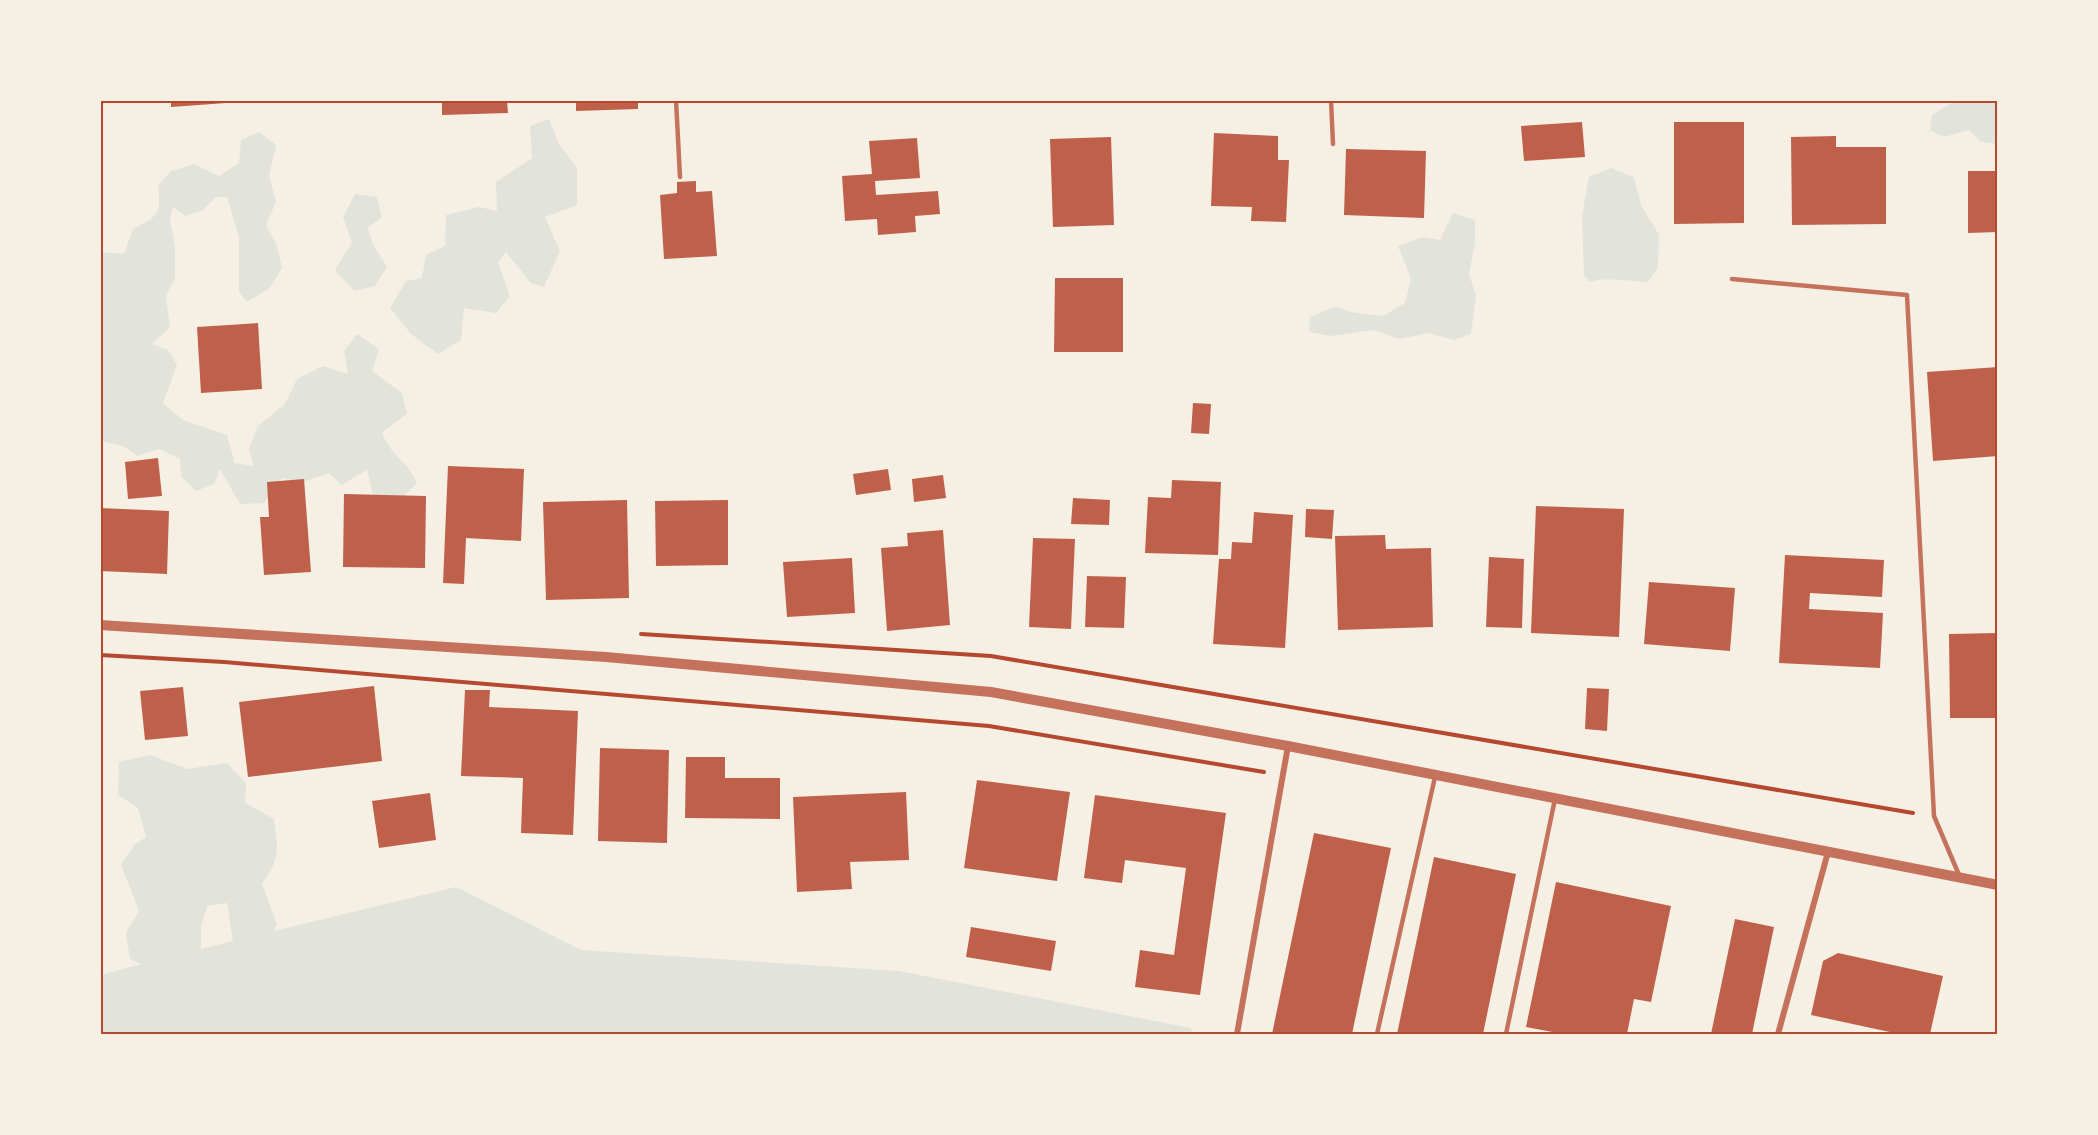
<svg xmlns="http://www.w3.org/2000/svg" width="2098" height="1135" font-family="Ubuntu,sans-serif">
<rect width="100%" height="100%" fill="#f6efe4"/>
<!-- green -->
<g fill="#e2e4dc" fill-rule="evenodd">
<path d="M1955 101H1997V144L1981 142 1969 130 1944 137 1930 130 1932 115Z"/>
<path d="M549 119 559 144 577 168V205L545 217 560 251 544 287 531 283 506 252 498 263 510 296 496 313 464 308 461 340 438 354 411 334 390 308 406 281 422 278 426 255 445 246 446 215 479 207 497 211 496 182 532 158 530 126Z"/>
<path d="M259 132 276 145 269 176 276 202 266 225 277 246 282 268 270 288 247 302 239 292V237L227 197H216L203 210 186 216 173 207 170 220 175 246V279L166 296 170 327 152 344 168 350 177 365 163 403 183 420 227 435 235 463 254 466 249 449 258 426 285 404 297 379 323 366 348 374 344 351 357 334 379 349 372 371 402 393 407 414 382 432C391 458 407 459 417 483L396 504 373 496 367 470 342 485 329 473 303 482 282 478 264 503 240 504 220 469 214 484 196 491 181 476 180 459 159 449 137 456 123 446 101 441V252L124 254 133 229C157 217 162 214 158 186L171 171 194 164 219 176 239 163 241 140Z"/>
<path d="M1611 168 1634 177 1641 205 1659 235 1658 268 1647 282C1628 282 1607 276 1590 282L1584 275 1582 216 1589 177Z"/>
<path d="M355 194 377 197 382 217 368 228 373 245 387 267 375 286 354 291 335 270 352 242 343 217Z"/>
<path d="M1453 213 1475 220V243L1469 274 1476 296 1471 334 1454 340 1428 333 1400 339 1374 330 1331 336 1309 332 1310 317 1336 306 1351 312 1383 316 1405 303 1411 279 1398 246 1423 237 1440 240Z"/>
<path d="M150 755 187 769 227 763 246 783 245 803 274 819C278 849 281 858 262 884L277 924 274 931 456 887 581 950 899 971 1191 1028 1192 1034H101V975L141 964 130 959 126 933 139 911 121 865 135 844 146 837 138 808 118 795 119 762ZM227 903 233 941 201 949V927L207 906Z"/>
</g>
<!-- building -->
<g fill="#bf614a">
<path d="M171 100H240V102L171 107Z"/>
<path d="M442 100H507L508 113 442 115Z"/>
<path d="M576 100H638V109L576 111Z"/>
<path d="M1582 122 1585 157 1524 161 1521 126Z"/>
<path d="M1674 122H1744V223L1674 224Z"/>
<path d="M1214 133 1278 136V160H1289L1286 222 1251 221 1252 207 1211 206Z"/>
<path d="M1836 136V147H1886V224L1792 225 1791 137Z"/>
<path d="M1111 137 1114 225 1053 227 1050 139Z"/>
<path d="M917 138 920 178 875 181 876 195 938 191 940 214 915 216 916 232 878 235 877 219 845 221 842 176 872 174 869 141Z"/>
<path d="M1346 149 1426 151 1424 218 1344 215Z"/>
<path d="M1968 171H1998V232L1968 233Z"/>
<path d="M696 181V192L712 191 717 256 664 259 660 195 677 193V182Z"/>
<path d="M1055 278H1123V352H1054Z"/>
<path d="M258 323 262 389 201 393 197 327Z"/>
<path d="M1998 367V456L1933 461 1927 372Z"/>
<path d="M1193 403 1211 404 1209 434 1191 433Z"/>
<path d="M158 458 162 496 128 499 125 462Z"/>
<path d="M448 466 524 469 521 541 466 538 464 584 443 583Z"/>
<path d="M888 469 891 490 856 495 853 474Z"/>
<path d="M943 475 946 498 914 502 912 479Z"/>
<path d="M304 479 311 572 264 575 260 517H269L267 482Z"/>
<path d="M1172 480 1221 482 1218 555 1145 553 1148 497 1171 498Z"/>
<path d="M344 494 426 496 425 568 343 567Z"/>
<path d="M1073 498 1110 500 1109 525 1071 524Z"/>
<path d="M627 500 629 598 546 600 543 502Z"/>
<path d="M728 500V565L656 566 655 501Z"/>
<path d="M1536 506 1624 509 1619 637 1531 633Z"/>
<path d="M100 508 169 511 167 574 100 571Z"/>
<path d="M1306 509 1334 510 1332 539 1305 537Z"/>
<path d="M1254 512 1293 515 1285 648 1213 644 1219 559H1231L1232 542 1252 543Z"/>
<path d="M943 530 950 625 887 631 881 548 908 546 907 533Z"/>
<path d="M1385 535 1386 549 1431 548 1433 627 1338 630 1335 536Z"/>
<path d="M1033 538 1075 539 1071 629 1029 627Z"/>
<path d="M1785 555 1884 560 1882 597 1810 593 1809 609 1883 613 1880 668 1779 663Z"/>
<path d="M1489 557 1524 559 1522 628 1486 627Z"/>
<path d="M852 558 855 613 787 617 783 562Z"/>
<path d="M1087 576 1126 577 1124 628 1085 627Z"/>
<path d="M1649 582 1735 588 1730 651 1644 644Z"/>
<path d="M1998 633V718H1950L1949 634Z"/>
<path d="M374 686 382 761 248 777 239 702Z"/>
<path d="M183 687 188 736 145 740 140 691Z"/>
<path d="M1587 688 1609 689 1607 731 1585 729Z"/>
<path d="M465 690H490L489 707 578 711 573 835 521 833 523 778 461 776Z"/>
<path d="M600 748 669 750 667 843 598 841Z"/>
<path d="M686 757H725V778H780V819L685 818Z"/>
<path d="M977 780 1070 792 1057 881 964 868Z"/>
<path d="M906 792 909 860 850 862 852 889 797 892 793 797Z"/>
<path d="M430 793 436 840 379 848 372 801Z"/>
<path d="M1095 795 1226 813 1200 995 1135 987 1140 950 1174 955 1186 868 1125 860 1122 883 1084 878Z"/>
<path d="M1314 833 1391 848 1352 1034H1272Z"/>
<path d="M1434 857 1516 874 1483 1034H1397Z"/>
<path d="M1556 882 1671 906 1651 1002 1634 999 1627 1034H1563L1526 1027Z"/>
<path d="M1735 919 1774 927 1752 1034H1711Z"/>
<path d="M971 927 1056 941 1051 971 966 957Z"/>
<path d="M1838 953 1943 976 1930 1034H1899L1811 1015 1823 961Z"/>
</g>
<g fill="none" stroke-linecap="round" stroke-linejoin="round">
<!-- path -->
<g stroke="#b5482f" stroke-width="4">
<path d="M641 634 991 656 1913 813"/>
<path d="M100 655 224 662 989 726 1264 772"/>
</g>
<!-- service -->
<g stroke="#c5725c" stroke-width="4.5">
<path d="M676 100 680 177"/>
<path d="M1331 100 1333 144"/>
<path d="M1732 279 1907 295 1934 816 1959 875"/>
<path d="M1377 1034 1435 777"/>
<path d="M1506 1034 1555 799"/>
</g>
<!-- minor -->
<g stroke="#c5725c" stroke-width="6">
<path d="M1237 1034 1288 746"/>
<path d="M1778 1034 1828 852"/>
</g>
<!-- tertiary -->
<path stroke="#c5725c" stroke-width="10" d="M100 625 606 657 991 692 1288 746 1998 885"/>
</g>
<!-- border -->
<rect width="2098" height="1135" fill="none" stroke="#f6efe4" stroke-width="204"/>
<rect x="102" y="102" width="1894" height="931" fill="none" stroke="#b5482f" stroke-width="2"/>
</svg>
